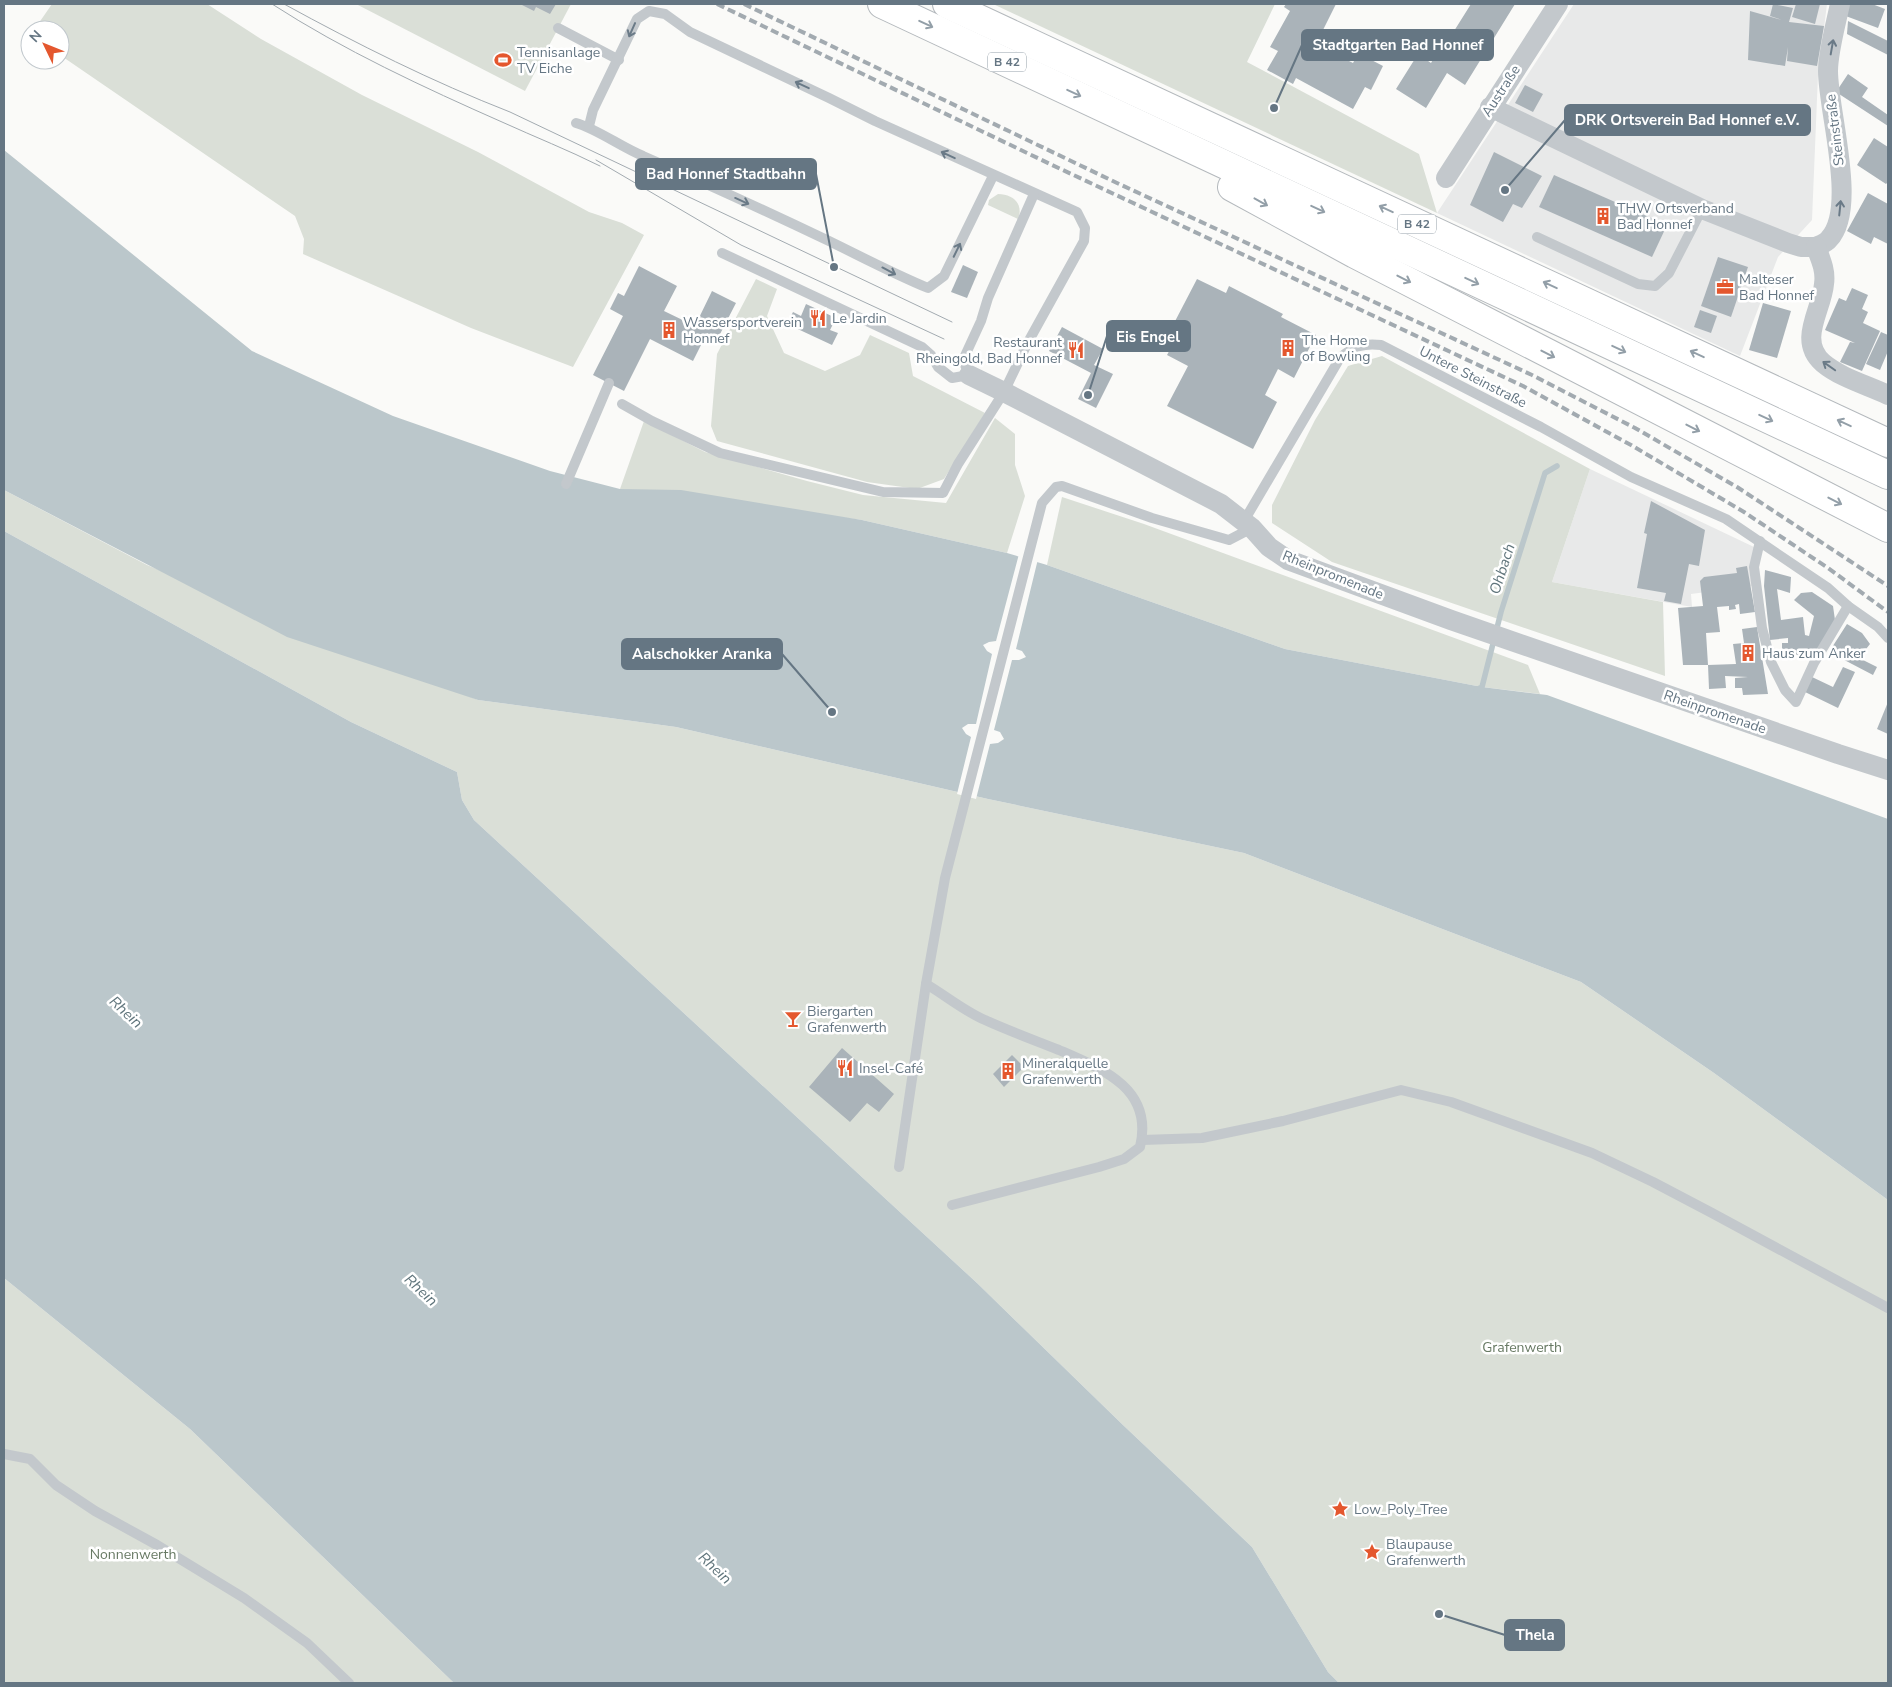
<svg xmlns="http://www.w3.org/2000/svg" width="1892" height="1687" font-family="'Nunito Sans',sans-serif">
<rect width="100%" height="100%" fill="#fafaf8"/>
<!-- built -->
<g fill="#e8e9e9">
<path d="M1574 4H1752L1756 5 1827 4 1818 75 1812 220 1778 257 1740 356 1437 213Z"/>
<path d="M1590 469 1754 547 1760 585 1691 594 1692 607 1552 582Z"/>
</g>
<!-- green -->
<g fill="#dadfd7">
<path d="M52 4H207L261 39 362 95 478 152 589 212 622 223 644 235 573 367 471 328 303 254 304 239 295 216 60 55V30H34Z"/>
<path d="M356 4H571L525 91Z"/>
<path d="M993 4H1275L1247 62 1419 154 1437 213Z"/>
<path d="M998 194C1013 194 1024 204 1018 219L988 205 989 200Z"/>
<path d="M756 279 777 289 767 316 784 353 825 371 860 355 870 335 909 353 913 376 985 413 944 479 917 489 867 482 717 441 711 426 717 354Z"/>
<path d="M1382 356 1590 469 1552 582 1663 602 1665 676 1332 562 1272 523V505L1315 420 1348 366Z"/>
<path d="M995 418 1015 434V465L1025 496 1007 553 862 520 620 489 644 421 705 452 807 481 863 495 946 503Z"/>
<path d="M4 490 147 565 478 700 676 727 988 799 1244 853 1581 982 1714 1073 1888 1200V1683H1339L1328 1672 1252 1547 1123 1425 977 1283 474 820 462 800 457 772 351 722 4 531Z"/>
<path d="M1062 497 1144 524 1528 665 1540 694 1482 687 1285 649 1047 565Z"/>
<path d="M4 1278 190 1429 454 1683H4Z"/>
</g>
<!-- water -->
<g fill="#bbc7cb">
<path d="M4 150 252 351 393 416 550 471 620 489 681 490 862 520 1007 553 1047 565 1285 649 1482 687 1547 695 1888 819V1200L1714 1073 1581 982 1244 853 988 799 676 727 478 700 287 637 4 490Z"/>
<path d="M4 531 351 722 457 772 462 800 474 820 977 1283 1123 1425 1252 1547 1328 1672 1339 1683H454L190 1429 4 1278Z"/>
</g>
<!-- pier -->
<path fill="#fafaf8" d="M1019 554 1038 559 1016 649 1022 651 1026 657 1019 660H1012L994 730 1000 732 1004 739 998 743 990 744 976 799 957 794 971 737 966 734 962 728 968 724H976L992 654 987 651 983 645 989 642 996 641Z"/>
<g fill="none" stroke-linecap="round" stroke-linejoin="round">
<!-- stream -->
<path stroke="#bbc7cb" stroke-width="5.5" d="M1476 690 1482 687 1501 612 1545 473 1557 466"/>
</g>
<!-- building -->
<g fill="#aab3b9">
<path d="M520 4H556L550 14 536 7 534 11Z"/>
<path d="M1286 4H1336L1316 44 1329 52 1331 49 1348 58 1347 60 1353 63 1358 53 1383 66 1371 90 1365 87 1353 109 1296 78 1293 84 1267 70 1278 51 1270 47 1290 11 1284 7Z"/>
<path d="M1471 4H1515L1465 85 1447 73 1426 108 1396 89 1418 54 1431 63 1446 37 1449 39Z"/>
<path d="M1773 4 1793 8 1789 22 1824 26 1817 66 1787 61 1788 47 1785 66 1748 60 1750 11 1782 20 1770 16Z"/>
<path d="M1796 4H1820L1815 24 1792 17Z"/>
<path d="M1846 4H1872L1885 9 1878 28 1843 15Z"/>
<path d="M1848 21 1888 41V55L1847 34Z"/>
<path d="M1848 74 1868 88 1862 97 1888 115V126L1836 92Z"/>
<path d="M1525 85 1543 94 1533 112 1515 103Z"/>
<path d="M1874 138 1888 147V182L1886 184 1857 165Z"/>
<path d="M1494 152 1542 176 1522 208 1513 204 1503 222 1470 205Z"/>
<path d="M1554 175 1667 225 1652 257 1539 207Z"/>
<path d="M1868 193 1888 204V244L1874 237 1871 244 1847 231Z"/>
<path d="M1718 257 1748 267 1731 317 1701 306Z"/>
<path d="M963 265 978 272 967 298 951 292Z"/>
<path d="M639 266 677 286 664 311 695 326 712 291 736 303 718 338 707 333 693 361 650 339 624 391 593 375 623 316 610 309 618 293 624 296Z"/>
<path d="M1197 279 1226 293 1229 286 1283 314 1281 317 1316 335 1294 378 1278 369 1265 395 1277 402 1253 449 1167 406 1188 366 1167 355 1180 331 1172 327Z"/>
<path d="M1852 288 1868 295 1862 309 1868 312 1863 323 1880 331 1862 371 1840 362 1850 342 1855 343 1825 330 1839 298 1846 301Z"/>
<path d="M1763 303 1791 311 1777 358 1749 350Z"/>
<path d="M806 304 836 318 830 330 838 333 832 345 787 324 793 312 801 316Z"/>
<path d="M1700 310 1717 316 1711 333 1694 327Z"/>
<path d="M1062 327 1103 349 1094 365 1113 374 1096 408 1078 399 1091 373 1049 351Z"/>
<path d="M1881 332 1888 335V351L1880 370 1866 364Z"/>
<path d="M1651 501 1705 530 1699 566 1689 564 1681 604 1664 601 1666 593 1637 588 1647 534 1644 533Z"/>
<path d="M1747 566 1755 612 1740 614 1739 604 1735 605 1736 609 1729 610V606L1717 607 1720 632 1706 633 1708 665H1683L1678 608 1703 606 1700 581 1704 577 1737 573 1736 568Z"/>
<path d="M1765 570 1791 577 1790 593 1777 589 1781 620 1803 617 1805 635 1809 636 1814 616 1794 600 1801 593 1812 592 1833 606 1835 620 1812 660 1782 650V643H1788V638L1770 640 1764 586Z"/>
<path d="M1847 624 1862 633 1870 644 1859 658 1877 667 1873 675 1829 652Z"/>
<path d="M1757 627 1768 694 1743 695 1742 688H1735V678L1748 677 1725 676 1726 688 1709 689 1708 665 1736 664 1733 644 1744 643 1742 629Z"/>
<path d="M1843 667 1855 672 1838 708 1805 692 1812 677 1833 687Z"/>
<path d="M1888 702V734L1877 729Z"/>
<path d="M842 1048 894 1094 879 1112 867 1103 850 1122 809 1087Z"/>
<path d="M1012 1055 1024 1067 1004 1087 993 1074Z"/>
</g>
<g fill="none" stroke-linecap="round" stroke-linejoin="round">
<!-- highway casing -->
<g stroke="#b4b9bd" stroke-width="30">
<g id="highway">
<path d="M882 4 1888 475"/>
<path d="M947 4 1888 443"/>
<path d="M1232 187 1355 254 1888 528"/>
</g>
</g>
<!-- lane -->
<g stroke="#c3c8cc" stroke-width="10">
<path d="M558 28 619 60"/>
<path d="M576 123C597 129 621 147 643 156 705 183 768 212 829 241 862 257 894 274 928 288L944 276 993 176"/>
<path d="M589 126 593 110 637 19 649 11 665 14 690 32 829 98 875 121 1077 212 1085 228 1084 241 1027 344 1004 392 958 464 943 493 883 492 720 453 652 421 622 404"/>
<path d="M1537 237 1638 284 1655 286 1669 273 1702 209"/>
<path d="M722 253 922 347 931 355 938 367 952 378 969 375 963 360 981 321 988 298 1034 194"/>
<path d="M566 484 609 383"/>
<path d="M1244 521 1340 358C1353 346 1364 343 1381 345L1541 427 1631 477 1726 519 1828 588 1848 606 1878 627 1888 638"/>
<path d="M1760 541 1754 567 1762 628 1771 662 1785 690 1796 702 1814 663 1848 606"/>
<path d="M926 984C945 995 964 1011 985 1020 1009 1031 1034 1040 1059 1050 1103 1069 1154 1089 1140 1147L1124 1159 1099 1167 952 1205"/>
<path d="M1142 1140 1202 1138 1283 1121 1401 1090 1451 1102 1592 1153 1653 1182 1712 1213 1888 1308"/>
<path d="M899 1167 926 984 945 878 1042 503 1056 487 1062 486 1152 518 1229 540 1252 528"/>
<path d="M4 1454 30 1459 56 1485 95 1511 157 1545 244 1598 307 1643 349 1683"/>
</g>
<!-- street -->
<g stroke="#c3c8cc" stroke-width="20">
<path d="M1490 107 1702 209 1788 243 1801 247H1816"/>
<path d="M1446 178 1558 4"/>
<path d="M1816 247C1820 245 1826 243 1829 239 1858 208 1828 112 1828 71 1828 52 1836 23 1840 4"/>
<path d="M1816 247C1821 260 1826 271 1824 284 1822 310 1797 340 1823 363 1841 378 1867 385 1888 395"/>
<path d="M969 375 1004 392 1221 504 1252 528 1269 547 1288 560 1451 620 1838 754 1888 770"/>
</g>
<!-- highway -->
<use href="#highway" stroke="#fff" stroke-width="28"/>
<!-- tram -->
<g stroke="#a2aab0" stroke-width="1">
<path d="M272 4C343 50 425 88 502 122 535 137 568 150 600 166"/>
<path d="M284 4C357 44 433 82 510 112L952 322"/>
<path d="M596 160 741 245 944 339"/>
</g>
<!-- rail -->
<g stroke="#a2aab0" stroke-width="4" stroke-dasharray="8 4" stroke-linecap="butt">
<path d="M717 4 1050 164 1523 386 1631 445 1744 512 1828 568 1888 612"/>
<path d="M744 4 1117 183 1532 375 1635 428 1737 487 1888 586"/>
</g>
</g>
<!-- one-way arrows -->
<defs><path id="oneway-shaft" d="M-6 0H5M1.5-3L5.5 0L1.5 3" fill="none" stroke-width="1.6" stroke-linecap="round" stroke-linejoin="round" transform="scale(1.25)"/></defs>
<g stroke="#939fa8">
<use href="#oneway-shaft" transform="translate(926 24) rotate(25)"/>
<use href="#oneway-shaft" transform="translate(1074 93) rotate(25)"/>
<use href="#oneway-shaft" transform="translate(1261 202) rotate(29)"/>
<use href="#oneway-shaft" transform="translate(1318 209) rotate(25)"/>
<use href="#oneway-shaft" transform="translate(1386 209) rotate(-155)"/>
<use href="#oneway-shaft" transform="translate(1404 279) rotate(27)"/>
<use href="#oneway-shaft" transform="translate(1472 281) rotate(25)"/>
<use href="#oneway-shaft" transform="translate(1550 285) rotate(-155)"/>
<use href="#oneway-shaft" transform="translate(1619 349) rotate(25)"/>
<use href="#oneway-shaft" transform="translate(1548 354) rotate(27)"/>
<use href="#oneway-shaft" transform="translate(1697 354) rotate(-155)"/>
<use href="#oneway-shaft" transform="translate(1766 418) rotate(25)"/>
<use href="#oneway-shaft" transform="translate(1844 423) rotate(-155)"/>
<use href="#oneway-shaft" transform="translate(1693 428) rotate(27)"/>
<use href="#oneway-shaft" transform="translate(1835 501) rotate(27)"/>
</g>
<g stroke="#6a7a87">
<use href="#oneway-shaft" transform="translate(632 30) rotate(114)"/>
<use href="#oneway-shaft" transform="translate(1832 47) rotate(-80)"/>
<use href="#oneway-shaft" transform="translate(802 85) rotate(-155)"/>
<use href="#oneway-shaft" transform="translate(948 155) rotate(-155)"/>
<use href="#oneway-shaft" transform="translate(742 201) rotate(24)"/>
<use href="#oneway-shaft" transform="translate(1840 208) rotate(-84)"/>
<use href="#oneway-shaft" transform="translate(957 250) rotate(-64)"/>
<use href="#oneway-shaft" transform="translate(889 271) rotate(28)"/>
<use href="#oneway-shaft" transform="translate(1829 366) rotate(-145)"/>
</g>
<!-- icons -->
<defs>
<g id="stadium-bare" transform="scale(1.35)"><path d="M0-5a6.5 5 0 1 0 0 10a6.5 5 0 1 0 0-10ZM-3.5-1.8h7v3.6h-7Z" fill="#e4572e" stroke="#fff" stroke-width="2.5" paint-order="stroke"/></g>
<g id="building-bare" transform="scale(1.35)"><path d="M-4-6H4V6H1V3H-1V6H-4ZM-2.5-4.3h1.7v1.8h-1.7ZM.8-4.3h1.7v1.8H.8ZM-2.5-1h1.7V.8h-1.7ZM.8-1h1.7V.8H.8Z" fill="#e4572e" stroke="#fff" stroke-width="2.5" paint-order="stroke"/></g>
<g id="office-bare" transform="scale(1.35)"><path d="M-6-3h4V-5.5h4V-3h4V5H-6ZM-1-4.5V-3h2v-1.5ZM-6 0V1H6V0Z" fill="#e4572e" stroke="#fff" stroke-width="2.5" paint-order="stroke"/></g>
<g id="restaurant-bare" transform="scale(1.35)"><path d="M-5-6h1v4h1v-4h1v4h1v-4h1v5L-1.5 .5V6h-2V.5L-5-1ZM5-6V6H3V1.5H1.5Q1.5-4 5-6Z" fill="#e4572e" stroke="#fff" stroke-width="2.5" paint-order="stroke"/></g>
<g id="bar-bare" transform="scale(1.35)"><path d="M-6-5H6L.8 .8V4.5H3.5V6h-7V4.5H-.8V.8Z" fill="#e4572e" stroke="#fff" stroke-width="2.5" paint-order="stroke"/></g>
<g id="sight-bare" transform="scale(1.35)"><path d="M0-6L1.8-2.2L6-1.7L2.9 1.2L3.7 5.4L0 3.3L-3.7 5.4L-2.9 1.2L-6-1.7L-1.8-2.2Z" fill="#e4572e" stroke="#fff" stroke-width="2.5" paint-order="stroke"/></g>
</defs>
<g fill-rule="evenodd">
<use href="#stadium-bare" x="503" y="60"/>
<use href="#building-bare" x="1603" y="216"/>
<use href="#office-bare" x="1725" y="287"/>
<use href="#restaurant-bare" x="818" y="318"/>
<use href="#building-bare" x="669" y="330"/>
<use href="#building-bare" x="1288" y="348"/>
<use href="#restaurant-bare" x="1076" y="350"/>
<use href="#building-bare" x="1748" y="653"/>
<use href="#bar-bare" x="793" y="1019"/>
<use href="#restaurant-bare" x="845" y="1068"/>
<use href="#building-bare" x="1008" y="1071"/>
<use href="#sight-bare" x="1340" y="1509"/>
<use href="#sight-bare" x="1372" y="1552"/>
</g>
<g text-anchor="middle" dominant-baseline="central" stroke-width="5" stroke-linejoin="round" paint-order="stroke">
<!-- shield labels -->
<g fill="#fff" stroke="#939fa8" stroke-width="1">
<rect x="988" y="52.5" width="38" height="19" rx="4"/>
<rect x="1398" y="214.5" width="38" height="19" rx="4"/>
</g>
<g font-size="12" font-weight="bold" fill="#657683">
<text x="1007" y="62">B 42</text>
<text x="1417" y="224">B 42</text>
</g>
<!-- poi labels -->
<g font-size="14" fill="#657683" stroke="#fff" text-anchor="start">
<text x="517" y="52">Tennisanlage<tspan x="517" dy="16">TV Eiche</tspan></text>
<text x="1617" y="208">THW Ortsverband<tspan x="1617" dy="16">Bad Honnef</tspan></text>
<text x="1739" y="279">Malteser<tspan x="1739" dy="16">Bad Honnef</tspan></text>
<text x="832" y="318">Le Jardin</text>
<text x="683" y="322">Wassersportverein<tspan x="683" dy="16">Honnef</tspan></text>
<text x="1302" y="340">The Home<tspan x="1302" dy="16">of Bowling</tspan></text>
<text x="1062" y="342" text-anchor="end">Restaurant<tspan x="1062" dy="16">Rheingold, Bad Honnef</tspan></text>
<text x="1762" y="653">Haus zum Anker</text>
<text x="807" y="1011">Biergarten<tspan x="807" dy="16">Grafenwerth</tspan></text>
<text x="1022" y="1063">Mineralquelle<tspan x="1022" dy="16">Grafenwerth</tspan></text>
<text x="859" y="1068">Insel-Café</text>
<text x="1354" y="1509">Low_Poly_Tree</text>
<text x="1386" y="1544">Blaupause<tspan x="1386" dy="16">Grafenwerth</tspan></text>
</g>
<!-- street labels -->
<g font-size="14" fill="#657683" stroke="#fff">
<text transform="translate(1501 91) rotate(-57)">Austraße</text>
<text transform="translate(1835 130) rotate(-97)">Steinstraße</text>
<text transform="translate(1473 377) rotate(27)">Untere Steinstraße</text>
<text transform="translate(1333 575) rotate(22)">Rheinpromenade</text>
<text transform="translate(1715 712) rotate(19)">Rheinpromenade</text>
</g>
<!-- park labels -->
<g font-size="14" fill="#687a64" stroke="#fff">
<text x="1522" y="1347">Grafenwerth</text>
<text x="133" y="1554">Nonnenwerth</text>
</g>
<!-- water labels -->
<g font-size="15" font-style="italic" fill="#60757c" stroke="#fff">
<text transform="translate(1502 569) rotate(-72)">Ohbach</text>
<text transform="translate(126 1012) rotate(43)">Rhein</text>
<text transform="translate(421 1290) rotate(43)">Rhein</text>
<text transform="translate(715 1568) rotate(43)">Rhein</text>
</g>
</g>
<!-- callouts -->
<path fill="none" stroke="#657683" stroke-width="2" d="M1274 108L1302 45M1505 190L1565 120M834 267L816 174M1088 395L1107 336M832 712L782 654M1439 1614L1505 1635"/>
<g fill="#657683" stroke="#fff" stroke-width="2">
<circle cx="1274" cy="108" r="5"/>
<circle cx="1505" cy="190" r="5"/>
<circle cx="834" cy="267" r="5"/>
<circle cx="1088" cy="395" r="5"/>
<circle cx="832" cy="712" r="5"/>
<circle cx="1439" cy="1614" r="5"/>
</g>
<g fill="#657683" stroke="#657683" stroke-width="2">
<rect x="1302" y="30" width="191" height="30" rx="5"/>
<rect x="1565" y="105" width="245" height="30" rx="5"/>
<rect x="636" y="159" width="180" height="30" rx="5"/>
<rect x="1107" y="321" width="83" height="30" rx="5"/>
<rect x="622" y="639" width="160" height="30" rx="5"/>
<rect x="1505" y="1620" width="59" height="30" rx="5"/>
</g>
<g font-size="15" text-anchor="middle" font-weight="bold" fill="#fff">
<text x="1398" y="50">Stadtgarten Bad Honnef</text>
<text x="1687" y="125">DRK Ortsverein Bad Honnef e.V.</text>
<text x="726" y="179">Bad Honnef Stadtbahn</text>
<text x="1148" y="342">Eis Engel</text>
<text x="702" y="659">Aalschokker Aranka</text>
<text x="1535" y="1640">Thela</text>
</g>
<!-- border -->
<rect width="1892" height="1687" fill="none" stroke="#657683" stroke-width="10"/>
<!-- north arrow -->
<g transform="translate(45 45) rotate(313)"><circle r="24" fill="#ffffff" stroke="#c1c8cd"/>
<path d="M0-4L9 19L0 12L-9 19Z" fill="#e4572e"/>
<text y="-8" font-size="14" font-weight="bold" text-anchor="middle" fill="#657683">N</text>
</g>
</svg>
